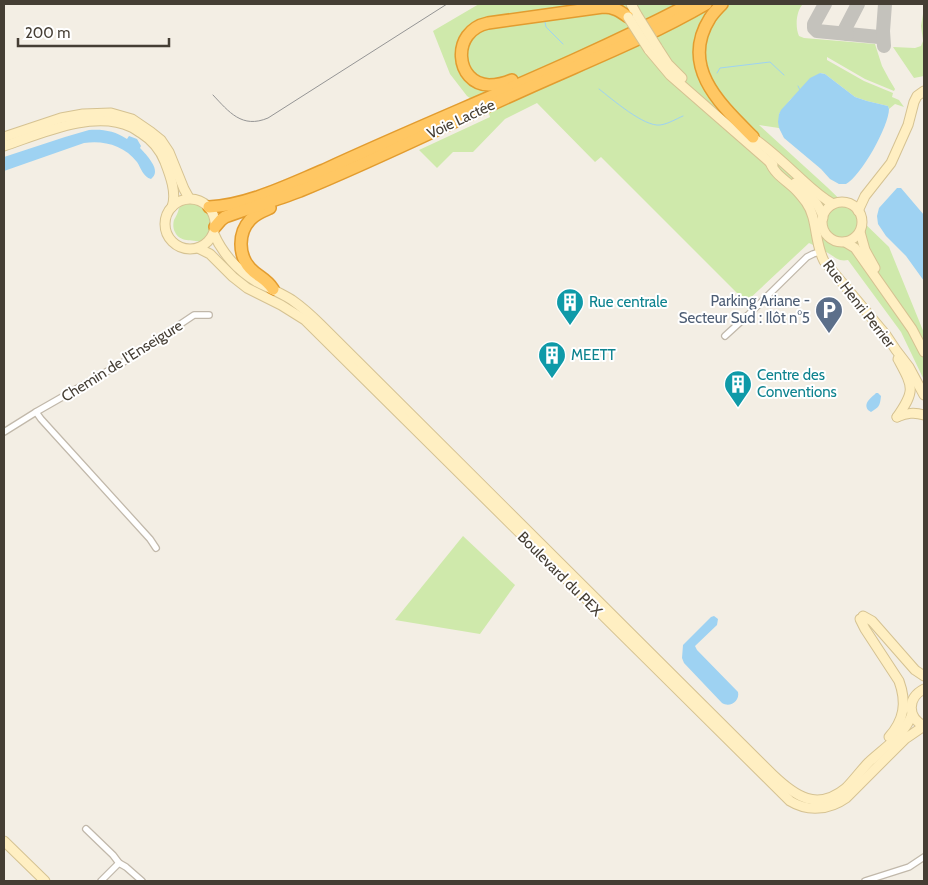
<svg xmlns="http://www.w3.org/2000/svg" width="928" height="885" font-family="Cabin,sans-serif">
<rect width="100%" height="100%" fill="#f3eee4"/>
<!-- green -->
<g fill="#cfe9ab">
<path d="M479 4H618L620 6 624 4H719L709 25 727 4H803C796 11 795 27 799 36L804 38 875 44 882 66 889 79 895 89 894 91 865 79 827 57V60L864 81 893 93 892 97 899 100 904 107 895 104 889 109 888 106 867 101 855 97 825 74 820 73 790 100 779 114V128L759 125 827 187 889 247 924 333V380L901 332 848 260C839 262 835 257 828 253 822 249 815 246 809 243L746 302 601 157 595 162 537 103 505 119 473 152H453L437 168 419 150 490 117 488 111 467 96 450 74 433 31Z"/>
<path d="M924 8V76L914 78 893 47 915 48 921 46 923 41 921 26Z"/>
<path d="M191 203C213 207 221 229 201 242 192 239 180 243 175 232 173 229 173 223 174 220 176 216 178 213 179 208L183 205Z"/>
<path d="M463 536 515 585 480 634 395 620Z"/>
</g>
<!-- water -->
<g fill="#9ed2f2">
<path d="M820 73 825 74 855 97 867 101 888 106 889 109C889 126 861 176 846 184H839L830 179 821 169 784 138 779 128 778 122 779 114 781 110 810 78Z"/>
<path d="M89 130C103 129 115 131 127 139L129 136 137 139 141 146 140 148C145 153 156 165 155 172 155 175 153 177 151 179 143 177 141 168 137 162 124 145 103 140 84 143L4 171V157L65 137Z"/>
<path d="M897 188H901L924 215V281L906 256 886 236 878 224 877 216 879 208Z"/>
<path d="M876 393H878L881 396C880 406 879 407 871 412L868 410C863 403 871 398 876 393Z"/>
<path d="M714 616 718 619 717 625 695 646 697 650 738 692C740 701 730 708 722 703L684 663 682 658 683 645 711 617Z"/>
</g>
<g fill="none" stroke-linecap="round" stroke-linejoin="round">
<!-- stream -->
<g stroke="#9ed2f2" stroke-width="1">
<path d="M545 22 546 27 563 44"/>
<path d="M717 73 720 68 770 62 784 75"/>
<path d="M798 86 800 90"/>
<path d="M599 89C612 99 644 127 660 125 668 124 676 119 683 116"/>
</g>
<!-- taxiway -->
<g stroke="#c4c2bc" stroke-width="14">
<path d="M825 4 814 24V28L817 31 879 37 883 39"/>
<path d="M847 34 845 33V29L858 4"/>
<path d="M884 46 883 31 885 4"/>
</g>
<!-- street casing -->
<g stroke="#c1b8aa" stroke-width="8">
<g id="street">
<path d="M725 336 748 315 807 257 813 254 819 252"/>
<path d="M36 412 41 419 150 539 156 548"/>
<path d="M4 432 36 412 127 360 194 315H209"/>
<path d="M86 829 113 855 119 863 126 867 142 881"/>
<path d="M101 881 119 863"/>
<path d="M865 881 909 867 924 857"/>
</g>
</g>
<!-- secondary casing -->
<g stroke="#d5c292" stroke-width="11">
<g id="secondary">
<path d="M631 4 637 15"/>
<path d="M657 47 668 64 682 78"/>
<path d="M649 50 670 75 773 165"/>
<path d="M749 135C766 146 782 161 797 175 809 186 819 196 833 204"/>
<path d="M4 137 61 118 83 114 111 113 132 119 151 132 161 140 169 152 184 189 189 198"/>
<path d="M4 146C40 134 94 109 131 127 134 128 137 131 141 133 152 140 160 149 165 162 170 175 177 193 172 207"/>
<path d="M770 162C774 174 787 181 796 190 799 193 803 198 806 202 818 219 814 242 824 261L886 335 896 350 909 367 924 395"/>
<path d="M795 183C806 192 820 203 823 218"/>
<circle cx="190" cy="224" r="25"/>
<circle cx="842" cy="222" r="20"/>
<path d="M858 211 865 196 891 163 908 125 914 102 917 96 924 91"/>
<path d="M860 232 865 250 875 268"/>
<path d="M214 234C222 253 238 271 257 282 269 288 281 293 292 300 302 307 312 316 321 325L773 775C795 796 817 812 846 788 854 780 861 770 869 762 884 748 905 735 912 714"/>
<path d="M845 242 855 248 912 329 924 352"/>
<path d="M198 248 210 254 233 277 247 288 281 305 305 320 790 801C808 812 829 810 846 798L905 739 924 726"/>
<path d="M897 417C916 390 913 387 898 359"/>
<path d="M897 417C907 413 914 412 924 415"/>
<path d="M863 616 872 621 915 670 924 676"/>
<path d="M860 619 865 629 899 681C907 703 904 720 889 737"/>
<path d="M924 689C907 698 907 717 924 726"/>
<path d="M4 841 45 881"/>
</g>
</g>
<!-- highway casing -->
<g stroke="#e29c2f" stroke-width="14">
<g id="highway">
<path d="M722 4C718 8 713 13 710 18 679 67 721 105 753 137"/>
<path d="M512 80C505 83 497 85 489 85 455 84 450 31 488 23L603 7C614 7 620 11 628 17"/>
<path d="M209 207C248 205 288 185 324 170 445 114 571 66 690 4"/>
<path d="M270 208C263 211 255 214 250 220 238 233 238 255 250 268 258 277 266 278 273 289"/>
<path d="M215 227 221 220 225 217C250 208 276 200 300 191 378 159 452 122 528 88 588 61 649 37 706 4"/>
</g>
</g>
<!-- street -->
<use href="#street" stroke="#fff" stroke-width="5.5"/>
<!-- secondary -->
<use href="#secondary" stroke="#ffefc2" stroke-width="9"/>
<!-- highway -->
<use href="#highway" stroke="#ffc763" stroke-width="11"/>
<!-- tram -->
<path stroke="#959595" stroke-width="1" d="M213 95C229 112 242 129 268 118L447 4"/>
<!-- secondary-bridge casing -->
<g stroke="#d5c292" stroke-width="11" stroke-linecap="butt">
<g id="secondary-bridge">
<path d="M637 15 657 47"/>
<path d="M628 17 649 50"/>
</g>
</g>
<!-- secondary-bridge -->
<use href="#secondary-bridge" stroke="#ffefc2" stroke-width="9"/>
</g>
<!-- icons -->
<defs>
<g id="building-pin" transform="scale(1.4375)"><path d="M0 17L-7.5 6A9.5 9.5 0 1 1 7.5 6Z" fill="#0f9aa8" stroke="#fff"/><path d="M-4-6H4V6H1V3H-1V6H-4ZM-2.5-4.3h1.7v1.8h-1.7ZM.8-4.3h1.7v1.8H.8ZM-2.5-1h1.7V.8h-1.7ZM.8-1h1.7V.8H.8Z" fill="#fff"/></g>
<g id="parking-pin" transform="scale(1.4375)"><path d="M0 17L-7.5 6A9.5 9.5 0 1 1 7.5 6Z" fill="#5c6f8a" stroke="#fff"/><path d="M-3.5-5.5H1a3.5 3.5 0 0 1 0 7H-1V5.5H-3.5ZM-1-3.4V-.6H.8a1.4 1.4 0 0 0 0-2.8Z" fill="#fff"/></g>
</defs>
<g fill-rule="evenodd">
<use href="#building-pin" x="570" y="302"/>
<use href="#parking-pin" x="829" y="310"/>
<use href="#building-pin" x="552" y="355"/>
<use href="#building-pin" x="738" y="384"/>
</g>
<g text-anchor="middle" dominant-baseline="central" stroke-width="4" stroke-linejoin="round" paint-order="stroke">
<!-- street labels -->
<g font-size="15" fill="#453e34" stroke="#fff">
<text transform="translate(461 119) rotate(-25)">Voie Lactée</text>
<text transform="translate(859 304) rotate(52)">Rue Henri Perrier</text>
<text transform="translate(122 361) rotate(-32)">Chemin de l'Enseigure</text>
<text transform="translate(560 574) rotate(45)">Boulevard du PEX</text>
</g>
<!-- service labels -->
<g font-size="15" fill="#4e5e75" stroke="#fff" text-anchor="end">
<text x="810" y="301">Parking Ariane -<tspan x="810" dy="17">Secteur Sud : Ilôt n°5</tspan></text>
</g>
<!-- culture labels -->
<g font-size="15" fill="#0d838f" stroke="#fff" text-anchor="start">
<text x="589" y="302">Rue centrale</text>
<text x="571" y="355">MEETT</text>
<text x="757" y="375">Centre des<tspan x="757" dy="17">Conventions</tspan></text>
</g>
</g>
<!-- border -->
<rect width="928" height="885" fill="none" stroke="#453e34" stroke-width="10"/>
<!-- scale -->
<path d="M18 38v8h151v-8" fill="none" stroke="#453e34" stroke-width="2.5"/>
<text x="25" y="38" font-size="15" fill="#453e34" stroke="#ffffff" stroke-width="4" paint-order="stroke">200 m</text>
</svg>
